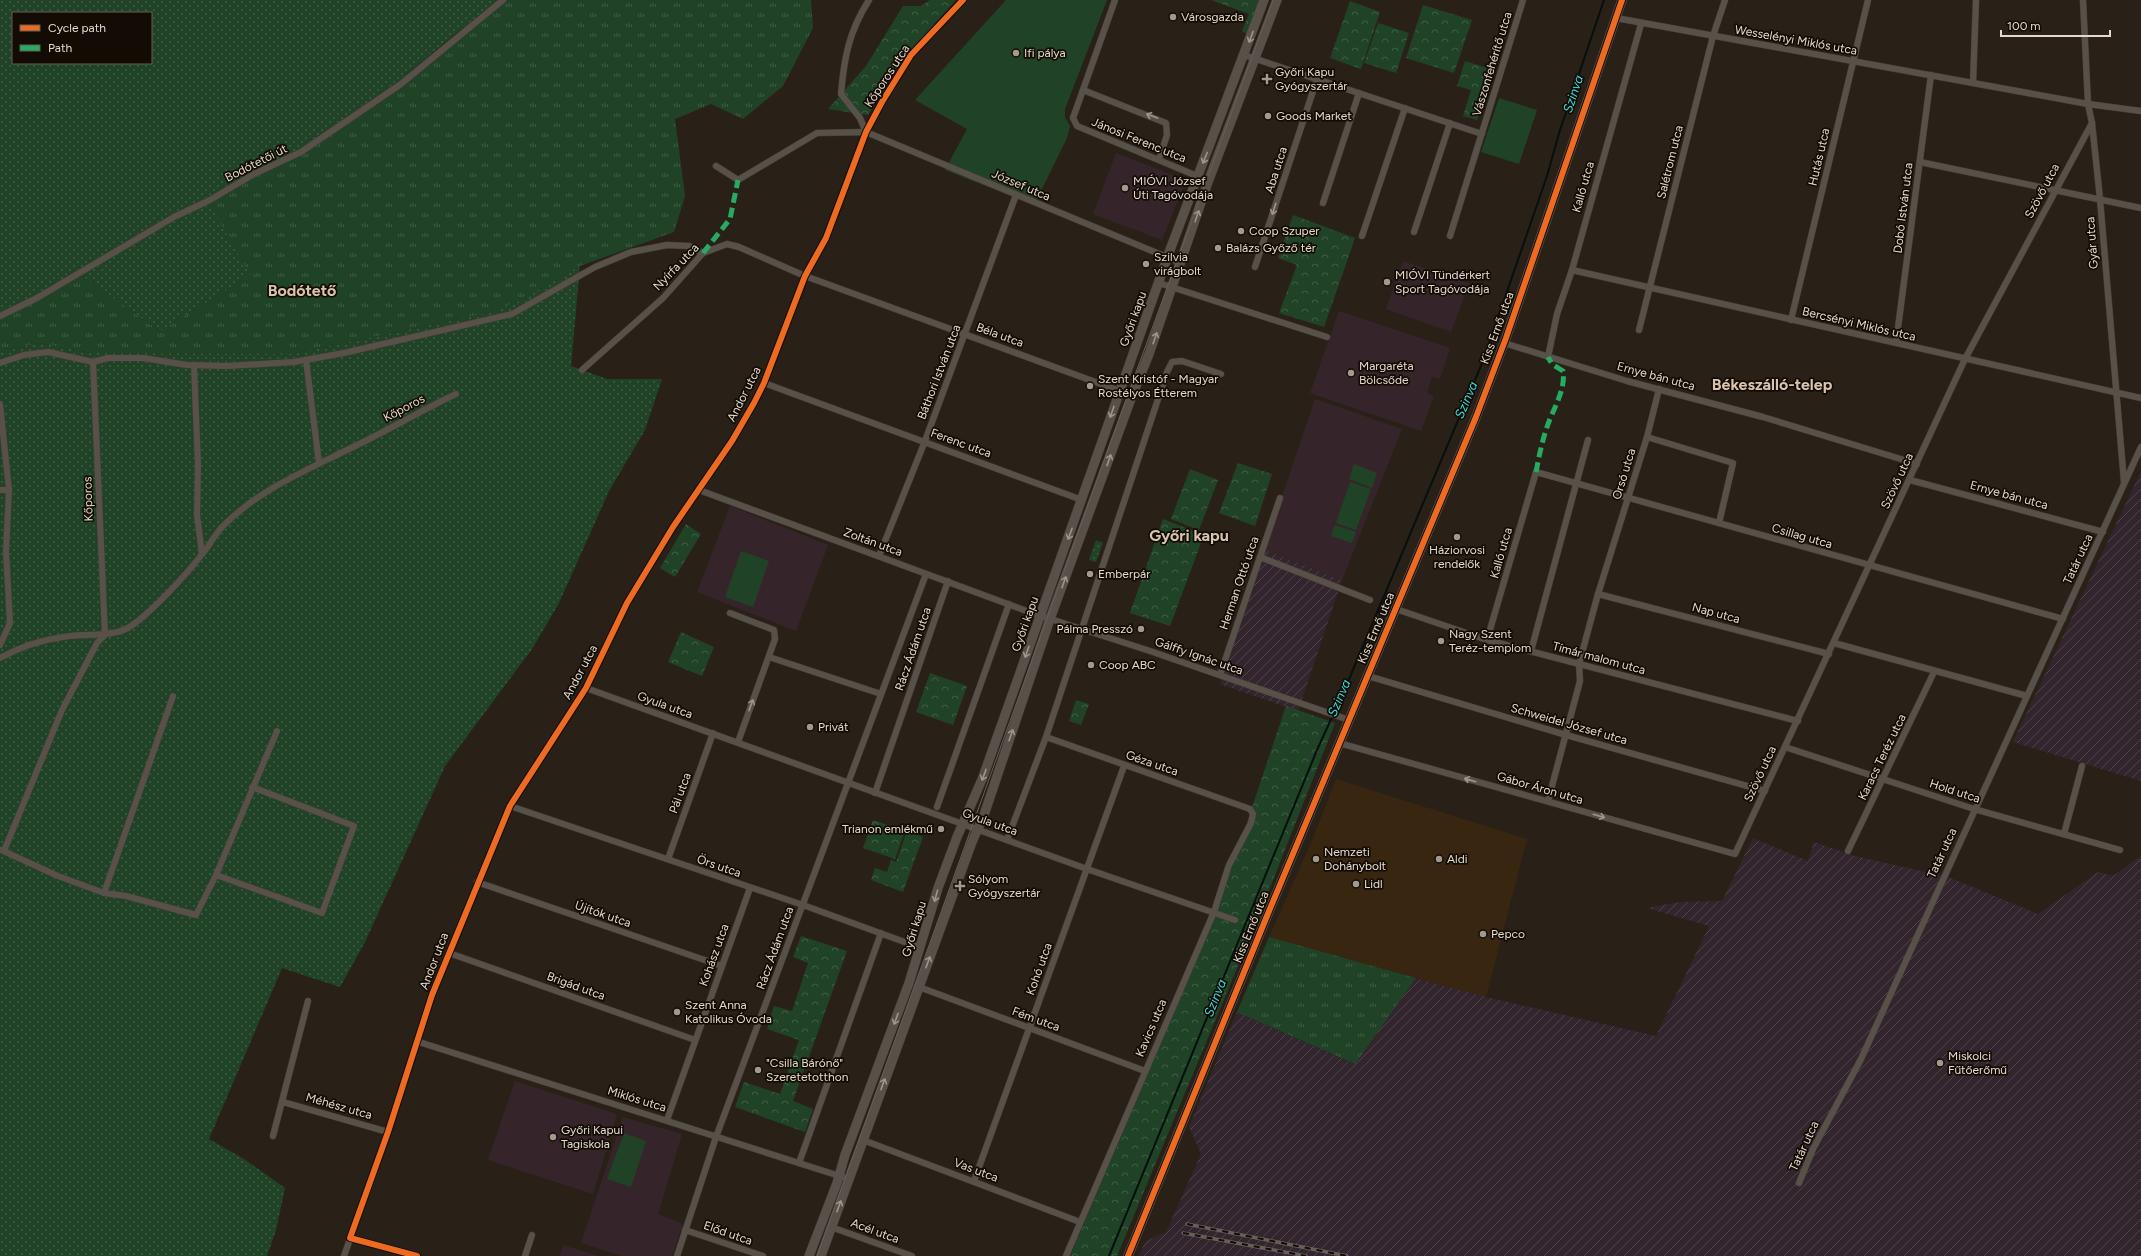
<svg xmlns="http://www.w3.org/2000/svg" width="2141" height="1256" font-family="Figtree,sans-serif">
<defs>
<pattern id="industrial-furrows" width="10" height="10" patternUnits="userSpaceOnUse"><rect width="10" height="10" fill="#33252e"/><path d="M-1 1l2-2M0 10L10 0M9 11l2-2" fill="none" stroke="#50444b"/></pattern>
<pattern id="grass-tufts" width="24" height="20" patternUnits="userSpaceOnUse"><rect width="24" height="20" fill="#204327"/><path d="M3 7l-1-3M5 7V3M7 7l1-3M15 17l-1-3M17 17v-4M19 17l1-3" fill="none" stroke="#405e45"/></pattern>
<pattern id="park-crowns" width="20" height="18" patternUnits="userSpaceOnUse"><rect width="20" height="18" fill="#204327"/><path d="M2 6a3 3 0 1 1 6 0M12 15a3 3 0 1 1 6 0" fill="none" stroke="#405e45"/></pattern>
<pattern id="garden-dots" width="8" height="8" patternUnits="userSpaceOnUse"><rect width="8" height="8" fill="#204327"/><path d="M2 2h.1M6 6h.1" fill="none" stroke="#405e45" stroke-width="1.8" stroke-linecap="round"/></pattern>
</defs>
<rect width="100%" height="100%" fill="#292118"/>
<!-- built -->
<path fill="#392611" d="M1336 779 1527 839 1486 997 1269 937 1311 843Z"/>
<!-- industrial -->
<g fill="url(#industrial-furrows)">
<path d="M2141 471V781L2013 742Z"/>
<path d="M1264 549 1342 580 1298 711 1220 684Z"/>
<path d="M1753 838 1808 861 1814 842 1855 856 1948 877 2038 914 2098 872 2113 876 2141 856V1256H1138L1146 1241 1166 1232 1201 1154 1189 1127 1237 1012 1354 1064 1416 978 1486 997 1656 1036 1709 926 1647 908 1679 902 1722 901Z"/>
</g>
<!-- education -->
<g fill="#35252b">
<path d="M1116 153 1186 180 1162 240 1093 214Z"/>
<path d="M1403 261 1469 283 1451 332 1386 309Z"/>
<path d="M1339 311 1450 348 1440 379 1432 377 1427 393 1434 396 1421 431 1310 393Z"/>
<path d="M1315 399 1402 429 1342 580 1264 549Z"/>
<path d="M730 506 828 545 796 631 697 592Z"/>
<path d="M515 1081 617 1114 593 1194 488 1160Z"/>
<path d="M623 1117 682 1134 658 1214 683 1224 672 1256H622L581 1243Z"/>
<path d="M563 1245 599 1256H560Z"/>
</g>
<!-- grass -->
<g fill="url(#grass-tufts)">
<path d="M500 0H811L813 28 783 86 743 119 711 104 675 119 685 196 674 232 580 266 517 302 488 313 292 354 91 353 40 343 0 352V316L82 276 160 331 249 275 206 199 298 153 393 84Z"/>
<path d="M1269 937 1416 978 1355 1064 1237 1012Z"/>
</g>
<!-- park -->
<g fill="url(#park-crowns)">
<path d="M930 0H956L901 61 868 115 828 109 866 66 903 6H921Z"/>
<path d="M1211 0H1261L1247 34 1242 31 1249 14Z"/>
<path d="M1350 1 1380 12 1361 69 1330 58Z"/>
<path d="M1423 5 1472 20 1454 73 1406 58Z"/>
<path d="M1378 23 1409 33 1396 73 1364 63Z"/>
<path d="M1465 61 1494 70 1477 120 1463 116 1471 90 1457 86Z"/>
<path d="M1293 215 1355 238 1324 327 1279 313 1297 265 1278 258Z"/>
<path d="M1238 463 1272 474 1255 526 1219 513Z"/>
<path d="M1190 469 1218 480 1199 530 1171 519Z"/>
<path d="M1163 519 1204 535 1170 626 1130 613Z"/>
<path d="M686 524 701 534 675 577 660 568Z"/>
<path d="M681 632 714 647 702 676 668 662Z"/>
<path d="M930 673 967 686 953 725 916 712Z"/>
<path d="M1076 700 1089 704 1081 725 1069 721Z"/>
<path d="M1286 706 1335 723 1260 913 1117 1256H1070L1217 912Z"/>
<path d="M873 820 905 831 895 859 863 848Z"/>
<path d="M907 831 923 837 903 892 871 880 875 868 887 872 891 860 896 862Z"/>
<path d="M801 936 847 951 793 1101 813 1109 805 1132 735 1107 744 1082 780 1094 799 1040 767 1029 774 1006 792 1011 808 963 793 957Z"/>
</g>
<!-- garden -->
<g fill="url(#garden-dots)" fill-rule="evenodd">
<path d="M0 0H498L393 84 298 153 207 200 250 275 160 331 82 276 1 316 0 324ZM13 13H151V63H13Z"/>
<path d="M580 266 571 366 607 379H662L645 430 609 491 559 603 532 649 445 766 365 942 340 987 282 968 209 1139 244 1159 285 1188 276 1230 267 1256H0V352L40 343 91 353 292 354 488 313 517 302Z"/>
<path d="M1096 540 1103 543 1096 562 1089 560Z"/>
</g>
<!-- pitch -->
<g fill="#204327">
<path d="M1006 0H1107L1065 109V117L1070 126 1067 138 1034 205 945 170 967 129 915 100Z"/>
<path d="M1499 98 1537 110 1519 164 1481 152Z"/>
<path d="M1354 464 1377 473 1372 488 1349 479Z"/>
<path d="M1350 482 1371 489 1356 530 1336 523Z"/>
<path d="M1335 525 1356 532 1352 543 1331 536Z"/>
<path d="M741 551 769 561 753 607 725 597Z"/>
<path d="M624 1133 646 1141 631 1187 607 1179Z"/>
</g>
<g fill="none" stroke-linecap="round" stroke-linejoin="round">
<!-- stream -->
<path stroke="#06100f" stroke-width="2" d="M1109 1256 1317 750 1347 684 1483 361 1547 176 1560 130 1604 0"/>
<!-- street casing -->
<g stroke="#433c35" stroke-width="7">
<g id="street">
<path d="M1115 0 1073 118 1077 126 1197 176"/>
<path d="M2083 0 2088 104 2092 123 2100 199 2124 482"/>
<path d="M1616 18 2088 104 2141 111"/>
<path d="M1244 55 1482 134"/>
<path d="M1973 83 1976 0"/>
<path d="M1083 90 1166 123 1167 135 1159 159"/>
<path d="M866 132 860 118 841 94C844 58 849 31 869 0"/>
<path d="M1920 162 2141 208"/>
<path d="M716 166 738 180 817 133 866 132 1181 263"/>
<path d="M1323 203 1359 93"/>
<path d="M1414 232 1450 123"/>
<path d="M1362 236 1405 108"/>
<path d="M1450 236 1523 0"/>
<path d="M1255 267 1317 79"/>
<path d="M1572 270 2141 398"/>
<path d="M1159 283 1327 337"/>
<path d="M0 316 37 298 174 217 210 200 254 174 301 152 401 84 503 0"/>
<path d="M1791 320 1868 0"/>
<path d="M1639 330 1713 36 1725 0"/>
<path d="M1504 343 1627 381 1763 417 1917 464"/>
<path d="M1896 343 1931 75"/>
<path d="M1548 357 1557 314 1572 270 1641 24"/>
<path d="M306 360 319 463"/>
<path d="M0 363 24 355 48 352 93 362 108 358H143L187 365 227 366 294 362 344 353 512 314 595 267 631 252 667 245 689 246 703 253"/>
<path d="M194 365 198 465 197 515 202 554"/>
<path d="M582 370 663 298 703 253 727 244 739 247 805 276 1120 391"/>
<path d="M764 383 1082 500"/>
<path d="M0 404 9 490 6 551 10 623 0 645"/>
<path d="M1647 437 1659 389"/>
<path d="M1910 480 2103 532"/>
<path d="M0 490H9"/>
<path d="M699 490 1032 613 1150 651 1349 720"/>
<path d="M879 556 925 441 1016 195"/>
<path d="M1260 557 1370 600"/>
<path d="M1598 594 1829 654"/>
<path d="M1396 609 1487 640 1798 721"/>
<path d="M730 613 774 630 775 639 738 742"/>
<path d="M1487 640 1536 472 2063 619"/>
<path d="M1834 643 2027 696"/>
<path d="M1531 651 1588 440"/>
<path d="M769 657 881 694"/>
<path d="M0 658C18 648 42 640 63 637 83 633 115 638 131 626 153 611 186 575 203 553 210 545 215 534 223 526 260 489 305 471 351 448 387 431 420 411 456 394"/>
<path d="M1220 675 1280 498"/>
<path d="M1368 676 1566 735 1765 791"/>
<path d="M586 688 1087 869 1235 920"/>
<path d="M1046 737 1250 809 1253 814 1251 823 1229 865 1214 912 1066 1256"/>
<path d="M1339 743 1735 854 1965 359 2092 123"/>
<path d="M1785 747 1974 809 2120 850"/>
<path d="M875 793 948 581"/>
<path d="M1548 801 1580 681 1579 664 1598 594 1647 437 1733 463 1719 523"/>
<path d="M510 806 803 905 921 948"/>
<path d="M937 807 1009 604"/>
<path d="M2064 834 2082 766"/>
<path d="M1007 840 1046 737 1167 372 1172 362 1182 361 1221 374"/>
<path d="M1 850 58 876 104 893 126 896 196 915 216 875 277 731"/>
<path d="M4 851 62 710 97 643 105 635 93 362"/>
<path d="M1848 851 1934 672"/>
<path d="M668 859 713 733"/>
<path d="M216 875 322 913 354 826 252 787"/>
<path d="M477 882 722 966"/>
<path d="M104 893 173 696"/>
<path d="M449 953 695 1040"/>
<path d="M919 987 1145 1071"/>
<path d="M419 1042 849 1179"/>
<path d="M283 1102 388 1132"/>
<path d="M667 1120 750 888"/>
<path d="M273 1136 308 1001"/>
<path d="M863 1140 1080 1222"/>
<path d="M799 1163 881 933"/>
<path d="M974 1181 1124 766"/>
<path d="M1799 1183 1813 1149 1861 1059 2141 447"/>
<path d="M831 1227 912 1256"/>
<path d="M685 1230 763 1256"/>
<path d="M350 1238 417 1256"/>
<path d="M344 1256 388 1132 432 995 510 806 586 688 627 603 673 527 732 441 754 403 764 383 805 276 826 238 866 132 882 102 911 55 963 0"/>
<path d="M525 1256 532 1235"/>
<path d="M677 1256 716 1137 926 574"/>
</g>
</g>
<!-- secondary casing -->
<g stroke="#433c35" stroke-width="10">
<g id="secondary">
<path d="M809 1256 837 1183 845 1155 909 983 938 888 957 837 983 777 1170 250 1264 0"/>
<path d="M821 1256 972 842 984 815 1050 619 1132 396 1149 354 1208 182 1277 0"/>
<path d="M1128 1256 1267 916 1476 417 1506 338 1622 0"/>
</g>
</g>
<!-- street -->
<use href="#street" stroke="#58514a" stroke-width="6"/>
<!-- secondary -->
<use href="#secondary" stroke="#58514a" stroke-width="9"/>
<!-- tram -->
<path stroke="#656059" stroke-width="1" d="M817 1256 1128 394 1273 0"/>
<!-- rail casing -->
<g stroke="#656059" stroke-width="3.5">
<g id="rail">
<path d="M1187 1224 1347 1256"/>
<path d="M1183 1233 1306 1256"/>
</g>
</g>
<!-- rail -->
<use href="#rail" stroke="#130c05" stroke-width="2" stroke-dasharray="6" stroke-linecap="butt"/>
<!-- quiet -->
<g stroke="#26ab63" stroke-width="5" stroke-dasharray="10 5" stroke-linecap="butt">
<path d="M703 253 730 219 738 180"/>
<path d="M1536 472C1539 457 1542 441 1547 427 1553 409 1566 390 1563 371L1552 364 1548 357"/>
</g>
<!-- cycleway casing -->
<g stroke="#130c05" stroke-width="8">
<g id="cycleway">
<path d="M417 1256 350 1238 388 1132 432 995 510 806 586 688 627 603 673 527 732 441 754 403 764 383 805 276 826 238 866 132 882 102 911 55 963 0"/>
<path d="M1128 1256 1267 916 1476 417 1506 338 1622 0"/>
</g>
</g>
<!-- cycleway -->
<use href="#cycleway" stroke="#ed6a23" stroke-width="6"/>
</g>
<!-- one-way arrows -->
<defs><path id="oneway-shaft" d="M-6 0H5M1.5-3L5.5 0L1.5 3" fill="none" stroke-width="1.6" stroke-linecap="round" stroke-linejoin="round"/></defs>
<g stroke="#9e958c">
<use href="#oneway-shaft" transform="translate(1251 37) rotate(110)"/>
<use href="#oneway-shaft" transform="translate(1152 116) rotate(-160)"/>
<use href="#oneway-shaft" transform="translate(1205 158) rotate(112)"/>
<use href="#oneway-shaft" transform="translate(1274 209) rotate(108)"/>
<use href="#oneway-shaft" transform="translate(1197 216) rotate(-71)"/>
<use href="#oneway-shaft" transform="translate(1155 338) rotate(-71)"/>
<use href="#oneway-shaft" transform="translate(1112 412) rotate(109)"/>
<use href="#oneway-shaft" transform="translate(1109 460) rotate(-70)"/>
<use href="#oneway-shaft" transform="translate(1070 534) rotate(110)"/>
<use href="#oneway-shaft" transform="translate(1064 582) rotate(-70)"/>
<use href="#oneway-shaft" transform="translate(1027 652) rotate(109)"/>
<use href="#oneway-shaft" transform="translate(751 705) rotate(-70)"/>
<use href="#oneway-shaft" transform="translate(1011 735) rotate(-71)"/>
<use href="#oneway-shaft" transform="translate(984 775) rotate(110)"/>
<use href="#oneway-shaft" transform="translate(1470 780) rotate(-164)"/>
<use href="#oneway-shaft" transform="translate(1599 816) rotate(16)"/>
<use href="#oneway-shaft" transform="translate(936 896) rotate(105)"/>
<use href="#oneway-shaft" transform="translate(928 962) rotate(-70)"/>
<use href="#oneway-shaft" transform="translate(896 1019) rotate(110)"/>
<use href="#oneway-shaft" transform="translate(883 1084) rotate(-70)"/>
<use href="#oneway-shaft" transform="translate(839 1206) rotate(-70)"/>
</g>
<!-- markers -->
<g fill="#a3998e" stroke="#130c05" stroke-width="1.5">
<circle cx="1173" cy="17" r="4"/>
<circle cx="1016" cy="53" r="4"/>
<path d="M1265 73h4v4h4v4h-4v4h-4v-4h-4v-4h4z"/>
<circle cx="1268" cy="116" r="4"/>
<circle cx="1125" cy="188" r="4"/>
<circle cx="1241" cy="231" r="4"/>
<circle cx="1218" cy="248" r="4"/>
<circle cx="1146" cy="264" r="4"/>
<circle cx="1387" cy="282" r="4"/>
<circle cx="1351" cy="373" r="4"/>
<circle cx="1090" cy="386" r="4"/>
<circle cx="1457" cy="537" r="4"/>
<circle cx="1090" cy="574" r="4"/>
<circle cx="1141" cy="629" r="4"/>
<circle cx="1441" cy="641" r="4"/>
<circle cx="1091" cy="665" r="4"/>
<circle cx="810" cy="727" r="4"/>
<circle cx="941" cy="829" r="4"/>
<circle cx="1316" cy="859" r="4"/>
<circle cx="1439" cy="859" r="4"/>
<circle cx="1356" cy="884" r="4"/>
<path d="M958 880h4v4h4v4h-4v4h-4v-4h-4v-4h4z"/>
<circle cx="1483" cy="934" r="4"/>
<circle cx="677" cy="1012" r="4"/>
<circle cx="1940" cy="1063" r="4"/>
<circle cx="758" cy="1070" r="4"/>
<circle cx="553" cy="1137" r="4"/>
</g>
<g text-anchor="middle" dominant-baseline="central" stroke-width="3.5" stroke-linejoin="round" paint-order="stroke">
<!-- poi labels -->
<g font-size="12" fill="#e4d9ce" stroke="#130c05" text-anchor="start">
<text x="1181" y="17">Városgazda</text>
<text x="1024" y="53">Ifi pálya</text>
<text x="1275" y="72">Győri Kapu<tspan x="1275" dy="14">Gyógyszertár</tspan></text>
<text x="1276" y="116">Goods Market</text>
<text x="1133" y="181">MIÓVI József<tspan x="1133" dy="14">Úti Tagóvodája</tspan></text>
<text x="1249" y="231">Coop Szuper</text>
<text x="1226" y="248">Balázs Győző tér</text>
<text x="1154" y="257">Szilvia<tspan x="1154" dy="14">virágbolt</tspan></text>
<text x="1395" y="275">MIÓVI Tündérkert<tspan x="1395" dy="14">Sport Tagóvodája</tspan></text>
<text x="1359" y="366">Margaréta<tspan x="1359" dy="14">Bölcsőde</tspan></text>
<text x="1098" y="379">Szent Kristóf - Magyar<tspan x="1098" dy="14">Rostélyos Étterem</tspan></text>
<text x="1457" y="550" text-anchor="middle">Háziorvosi<tspan x="1457" dy="14">rendelők</tspan></text>
<text x="1098" y="574">Emberpár</text>
<text x="1133" y="629" text-anchor="end">Pálma Presszó</text>
<text x="1449" y="634">Nagy Szent<tspan x="1449" dy="14">Teréz-templom</tspan></text>
<text x="1099" y="665">Coop ABC</text>
<text x="818" y="727">Privát</text>
<text x="933" y="829" text-anchor="end">Trianon emlékmű</text>
<text x="1324" y="852">Nemzeti<tspan x="1324" dy="14">Dohánybolt</tspan></text>
<text x="1447" y="859">Aldi</text>
<text x="968" y="879">Sólyom<tspan x="968" dy="14">Gyógyszertár</tspan></text>
<text x="1364" y="884">Lidl</text>
<text x="1491" y="934">Pepco</text>
<text x="685" y="1005">Szent Anna<tspan x="685" dy="14">Katolikus Óvoda</tspan></text>
<text x="1948" y="1056">Miskolci<tspan x="1948" dy="14">Fűtőerőmű</tspan></text>
<text x="766" y="1063">"Csilla Bárónő"<tspan x="766" dy="14">Szeretetotthon</tspan></text>
<text x="561" y="1130">Győri Kapui<tspan x="561" dy="14">Tagiskola</tspan></text>
</g>
<!-- street labels -->
<g font-size="12" fill="#e4d9ce" stroke="#130c05">
<text transform="translate(1796 40) rotate(10)">Wesselényi Miklós utca</text>
<text transform="translate(1492 64) rotate(-73)">Vászonfehérítő utca</text>
<text transform="translate(887 76) rotate(-57)">Kőporos utca</text>
<text transform="translate(1139 140) rotate(22)">Jánosi Ferenc utca</text>
<text transform="translate(1819 157) rotate(-77)">Hutás utca</text>
<text transform="translate(1670 162) rotate(-76)">Salétrom utca</text>
<text transform="translate(256 163) rotate(-27)">Bodótetői út</text>
<text transform="translate(1276 170) rotate(-72)">Aba utca</text>
<text transform="translate(1021 185) rotate(23)">József utca</text>
<text transform="translate(1583 187) rotate(-74)">Kalló utca</text>
<text transform="translate(2042 191) rotate(-62)">Szövő utca</text>
<text transform="translate(1903 208) rotate(-83)">Dobó István utca</text>
<text transform="translate(2092 243) rotate(-94)">Gyár utca</text>
<text transform="translate(676 267) rotate(-46)">Nyírfa utca</text>
<text transform="translate(1133 319) rotate(-70)">Győri kapu</text>
<text transform="translate(1859 324) rotate(13)">Bercsényi Miklós utca</text>
<text transform="translate(1497 328) rotate(-70)">Kiss Ernő utca</text>
<text transform="translate(1000 335) rotate(20)">Béla utca</text>
<text transform="translate(939 372) rotate(-69)">Báthori István utca</text>
<text transform="translate(1656 376) rotate(15)">Ernye bán utca</text>
<text transform="translate(744 394) rotate(-63)">Andor utca</text>
<text transform="translate(404 408) rotate(-28)">Kőporos</text>
<text transform="translate(961 443) rotate(20)">Ferenc utca</text>
<text transform="translate(1624 474) rotate(-73)">Orsó utca</text>
<text transform="translate(1897 481) rotate(-65)">Szövő utca</text>
<text transform="translate(2009 495) rotate(15)">Ernye bán utca</text>
<text transform="translate(88 499) rotate(-92)">Kőporos</text>
<text transform="translate(1802 536) rotate(16)">Csillag utca</text>
<text transform="translate(873 542) rotate(20)">Zoltán utca</text>
<text transform="translate(1501 553) rotate(-74)">Kalló utca</text>
<text transform="translate(2078 559) rotate(-65)">Tatár utca</text>
<text transform="translate(1239 583) rotate(-71)">Herman Ottó utca</text>
<text transform="translate(1716 613) rotate(15)">Nap utca</text>
<text transform="translate(1025 624) rotate(-70)">Győri kapu</text>
<text transform="translate(1376 628) rotate(-67)">Kiss Ernő utca</text>
<text transform="translate(913 649) rotate(-71)">Rácz Ádám utca</text>
<text transform="translate(1199 656) rotate(19)">Gálffy Ignác utca</text>
<text transform="translate(1599 658) rotate(15)">Tímár malom utca</text>
<text transform="translate(580 672) rotate(-62)">Andor utca</text>
<text transform="translate(665 705) rotate(20)">Gyula utca</text>
<text transform="translate(1569 724) rotate(16)">Schweidel József utca</text>
<text transform="translate(1882 757) rotate(-64)">Karacs Teréz utca</text>
<text transform="translate(1152 763) rotate(19)">Géza utca</text>
<text transform="translate(1760 774) rotate(-65)">Szövő utca</text>
<text transform="translate(1540 788) rotate(16)">Gábor Áron utca</text>
<text transform="translate(1955 791) rotate(18)">Hold utca</text>
<text transform="translate(680 793) rotate(-70)">Pál utca</text>
<text transform="translate(990 822) rotate(20)">Gyula utca</text>
<text transform="translate(1942 853) rotate(-65)">Tatár utca</text>
<text transform="translate(719 866) rotate(19)">Örs utca</text>
<text transform="translate(603 914) rotate(19)">Újítók utca</text>
<text transform="translate(1251 927) rotate(-68)">Kiss Ernő utca</text>
<text transform="translate(914 929) rotate(-73)">Győri kapu</text>
<text transform="translate(775 948) rotate(-70)">Rácz Ádám utca</text>
<text transform="translate(714 955) rotate(-70)">Kohász utca</text>
<text transform="translate(434 961) rotate(-69)">Andor utca</text>
<text transform="translate(1039 969) rotate(-70)">Kohó utca</text>
<text transform="translate(576 986) rotate(20)">Brigád utca</text>
<text transform="translate(1036 1019) rotate(20)">Fém utca</text>
<text transform="translate(1151 1028) rotate(-67)">Kavics utca</text>
<text transform="translate(637 1099) rotate(17)">Miklós utca</text>
<text transform="translate(339 1106) rotate(16)">Méhész utca</text>
<text transform="translate(1804 1146) rotate(-65)">Tatár utca</text>
<text transform="translate(976 1170) rotate(21)">Vas utca</text>
<text transform="translate(875 1231) rotate(20)">Acél utca</text>
<text transform="translate(728 1233) rotate(19)">Előd utca</text>
</g>
<!-- water labels -->
<g font-size="13" font-style="italic" fill="#36dbdf" stroke="#130c05">
<text transform="translate(1573 94) rotate(-72)">Szinva</text>
<text transform="translate(1466 400) rotate(-67)">Szinva</text>
<text transform="translate(1339 698) rotate(-67)">Szinva</text>
<text transform="translate(1215 998) rotate(-68)">Szinva</text>
</g>
<!-- district labels -->
<g font-size="16" font-weight="bold" fill="#d8c3ae" stroke="#130c05">
<text x="302" y="290">Bodótető</text>
<text x="1772" y="384">Békeszálló-telep</text>
<text x="1189" y="535">Győri kapu</text>
</g>
</g>
<!-- legend -->
<rect x="12" y="12" width="140" height="52" fill="#130c05" stroke="#675e55"/>
<rect x="20" y="25" width="20" height="6" fill="#ed6a23" stroke="#675e55"/>
<text x="48" y="32" font-size="12" fill="#e4d9ce">Cycle path</text>
<rect x="20" y="45" width="20" height="6" fill="#26ab63" stroke="#675e55"/>
<text x="48" y="52" font-size="12" fill="#e4d9ce">Path</text>
<!-- scale -->
<path d="M2001 30v6h109v-6" fill="none" stroke="#e4d9ce" stroke-width="2"/>
<text x="2007" y="30" font-size="12" fill="#e4d9ce" stroke="#130c05" stroke-width="3" paint-order="stroke">100 m</text>
</svg>
